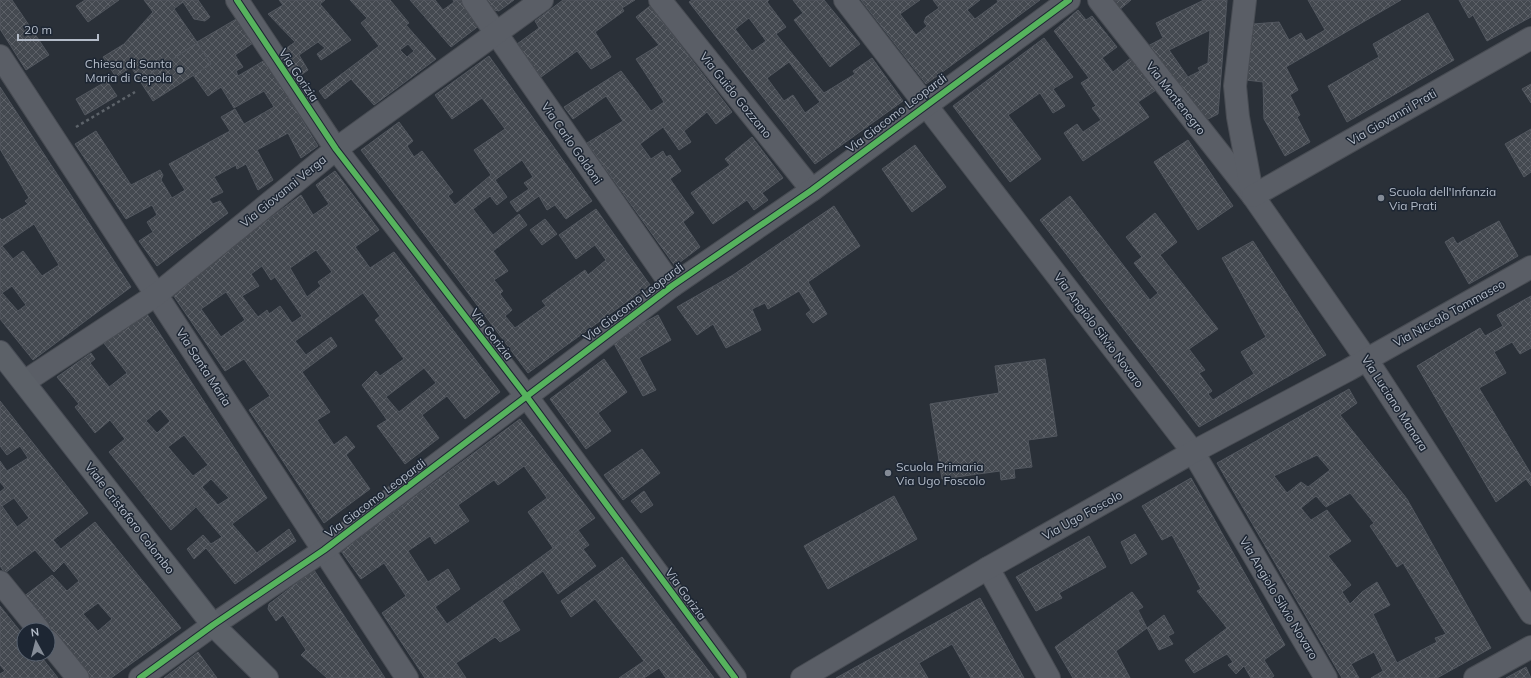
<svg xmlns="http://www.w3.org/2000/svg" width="1531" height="678" font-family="Mulish,sans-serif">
<defs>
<pattern id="building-cross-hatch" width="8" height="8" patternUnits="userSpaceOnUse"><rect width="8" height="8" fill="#444950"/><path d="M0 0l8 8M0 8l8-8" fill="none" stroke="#5d6168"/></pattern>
</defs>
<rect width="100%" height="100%" fill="#2a3038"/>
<!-- building -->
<g fill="url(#building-cross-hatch)" stroke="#52575f" fill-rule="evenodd">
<path d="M0 0H12L49 55 26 70 0 29Z"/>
<path d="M85 0H119L88 22 76 6Z"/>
<path d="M144 0H198L210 17 205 21 194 19 183 2 174 9 197 42 238 18 253 43 235 55 243 67 236 71 238 76 265 60 318 146 301 158 288 133 257 150 273 180 258 190 246 164 237 169 236 165 214 177 223 192 209 199 213 204 220 201 228 213 157 266 139 241 153 232 147 222 157 215 152 205 126 219 75 144 96 131 131 185 160 170 163 175 161 180 172 198 185 190 169 164 230 131 221 117 235 109 244 124 274 107 264 91 234 108 221 87 208 96 193 75 211 64 197 43 140 81 131 67 116 77 103 57 124 44 153 12Z"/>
<path d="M279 0H325L320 4 351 40 321 60 317 54 325 48 318 42 299 55 308 70 294 80 278 54 295 42 268 14 283 5Z"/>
<path d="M350 0H390L409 23 406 25 436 59 374 105 351 79 325 99 319 91 379 46 361 23 367 18ZM408 44 414 51 407 57 400 50Z"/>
<path d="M410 0H435L443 10 454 2 453 0H463L480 25 451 47Z"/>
<path d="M486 0H514L499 11 494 10Z"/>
<path d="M563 0H635L622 8 624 11 595 32 611 57 591 69 577 51 541 77 517 44 539 28 535 21Z"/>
<path d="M692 0H769L767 2 786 27 776 34 824 93 855 74 853 71 872 58 903 101 815 164 689 2ZM749 18 766 41 752 51 735 29ZM789 62 820 102 805 113 793 95 784 101 767 78Z"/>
<path d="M793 0H824L860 44 830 67 794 20 803 13Z"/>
<path d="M861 0H920L900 14 916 35 927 26 924 22 926 17 939 8 933 0H980L967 10 975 19 998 2 997 0H1040L926 84Z"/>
<path d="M1109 0H1131L1118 11Z"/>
<path d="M1204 0H1227L1218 114 1204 121 1146 47 1163 38 1156 23ZM1210 30 1208 63 1198 68 1200 71 1188 77 1169 50Z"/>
<path d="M1308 0H1401L1286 67 1298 90 1290 95 1300 115 1297 117 1310 142 1285 156 1264 119 1263 82 1246 80 1253 24 1279 22 1289 40 1301 33 1306 41 1325 30Z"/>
<path d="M1459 0H1531V17L1487 41 1473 15 1469 18Z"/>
<path d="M650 6 732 112 716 124 707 112 684 131 691 142 679 150 663 127 640 144 651 159 663 151 666 157 670 155 681 171 670 179 694 213 683 222 700 247 675 266 587 143 623 121 606 96 573 119 564 107 621 71 651 111 664 102 636 59 659 45 636 17Z"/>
<path d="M1078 10 1086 20 1092 16 1117 47 1102 58 1113 72 1131 58 1156 90 1138 102 1149 117 1083 161 1064 133 1077 124 1083 132 1101 120 1092 108 1096 106 1081 83 1089 78 1054 31Z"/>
<path d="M1428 13 1454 60 1347 122 1328 86 1379 57 1373 44Z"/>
<path d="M1044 38 1073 77 1053 89 1065 106 1053 113 1040 93 1008 115 1041 159 1010 182 953 106Z"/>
<path d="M197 43 211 64 153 101 140 81Z"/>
<path d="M489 56 592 201 566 219 555 205 547 210 539 196 517 212 510 202 529 189 524 183 533 177 522 160 495 180 507 197 497 205 490 196 473 209 493 235 519 214 527 225 493 251 508 271 494 280 503 291 500 294 512 310 505 316 515 328 546 306 542 301 585 270 588 275 606 260 595 245 576 259 559 235 596 209 650 285 528 373 361 150 399 122 413 141 407 146 414 157 422 151 453 192 448 196 455 205 491 175 474 150 505 129 482 98 452 119 435 95Z"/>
<path d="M107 81 117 96 85 115 76 99Z"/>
<path d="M1531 84V103L1522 89Z"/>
<path d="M0 87 131 287 33 360 0 319V218L2 220 28 204 25 201 29 198 0 149ZM34 224 59 265 42 276 23 251 13 259 2 246ZM12 286 26 305 18 311 2 293Z"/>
<path d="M1531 129V172L1524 177 1505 144Z"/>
<path d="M752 137 783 178 762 193 768 200 754 210 747 200 713 224 691 193 730 165 725 159Z"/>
<path d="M1188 140 1233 206 1198 230 1154 162Z"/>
<path d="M915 145 946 187 912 212 882 169Z"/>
<path d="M335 171 379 230 355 247 370 268 394 252 500 392 465 419 447 396 422 415 439 438 405 464 377 426 387 420 362 385 376 371 380 376 404 359 375 320 380 316 363 293 295 341 306 355 331 337 337 346 302 372 330 412 317 420 334 445 346 436 355 447 346 455 370 489 324 523 249 410 270 396 244 359 225 371 171 292 301 195 313 215 329 204 316 185ZM316 250 332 272 318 282 321 286 307 297 290 268ZM262 266 271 280 275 277 302 316 292 323 280 306 269 314 267 310 258 317 242 296 259 286 251 274ZM226 292 245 320 221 337 201 309ZM424 368 436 383 399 412 386 397Z"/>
<path d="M1070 196 1150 300 1158 293 1134 263 1142 257 1126 237 1155 213 1177 242 1160 255 1218 329 1189 349 1205 370 1199 373 1212 391 1208 394 1213 400 1254 374 1241 352 1266 337 1222 258 1253 241 1326 355 1199 427 1040 220Z"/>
<path d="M834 206 860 246 808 282 827 314 813 323 806 314 811 310 799 291 768 309 765 303 752 309 761 330 726 348 713 324 697 335 677 307 733 275Z"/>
<path d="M545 219 557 234 542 245 530 230Z"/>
<path d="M1499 221 1518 256 1469 284 1445 242 1453 237 1457 244Z"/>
<path d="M1531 296V348L1520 354 1512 342 1494 352 1506 373 1479 388 1531 474V486L1526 479 1496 502 1417 366 1480 328 1485 336 1503 326 1497 315Z"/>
<path d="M145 311 267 498 232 524 257 553 289 529 296 541 235 584 206 548 194 559 187 549 203 535 211 544 222 537 196 507 171 530 109 452 125 439 110 420 95 433 75 407 79 404 57 377 91 353 95 359 90 363 109 387 127 373 103 342ZM160 409 170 421 157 433 146 421ZM184 435 208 465 193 476 168 447ZM211 479 229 498 218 505 202 487Z"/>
<path d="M658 315 671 340 639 358 656 390 643 396 612 340Z"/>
<path d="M604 359 627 392 598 413 611 431 586 449 550 399Z"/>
<path d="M1045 359 1057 436 1028 440 1032 467 1014 469 1015 478 1001 480 1000 471 942 479 930 404 999 393 995 366Z"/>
<path d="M1349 389 1357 403 1340 415 1407 499 1491 648 1437 678H1371L1383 671 1374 652 1351 664 1359 678H1342L1217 463ZM1317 455 1330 470 1308 487 1301 482 1287 493 1274 476ZM1350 493 1374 523 1370 526 1397 567 1403 563 1446 634 1435 638 1437 642 1397 663 1373 614 1390 605 1377 582 1362 592 1350 604 1342 592 1351 585 1328 556 1351 541 1327 510 1311 520 1301 508 1316 496 1326 507Z"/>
<path d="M0 401 88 513 53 540 61 549 95 522 181 628 111 678H89L23 597 52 575 67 591 79 581 64 562 54 572 35 550 5 573 0 566V492L5 488 0 482V461L7 471 28 458 20 446 7 455 0 446ZM14 498 29 518 17 527 2 506ZM98 603 112 619 98 631 83 614Z"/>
<path d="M520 419 595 518 553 548 528 512 547 498 524 466 498 485 494 480 458 505 469 521 435 544 430 536 408 551 428 582 448 569 460 589 435 607 447 624 512 578 519 589 502 601 520 630 500 642 495 637 456 663 466 678H425L382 613 406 596 384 563 361 579 341 551Z"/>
<path d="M642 449 660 473 623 500 604 475Z"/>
<path d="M1191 478 1285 645 1264 660 1274 676 1271 678H1251L1244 666 1236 674 1228 665 1233 662 1227 654 1194 673 1185 660 1227 628 1197 591 1201 589 1172 535 1162 540 1142 506Z"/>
<path d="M644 491 653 505 641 513 631 501Z"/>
<path d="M894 496 917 539 828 589 804 546Z"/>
<path d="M578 530 589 545 583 549 596 566 558 594 543 571 519 589 512 578Z"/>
<path d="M1135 534 1147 554 1131 564 1121 542Z"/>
<path d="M1089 536 1106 567 1059 593 1062 598 1036 611 1016 577Z"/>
<path d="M622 557 714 678H666L659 668 644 678H619L644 661 595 599 571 617 561 601Z"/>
<path d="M314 570 385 678H327L301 655 306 650 283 615 276 621 268 609 269 604Z"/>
<path d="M1132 592 1143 607 1138 610 1147 628 1116 651 1130 678H1073L1055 647Z"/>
<path d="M980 598 1024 678H971L952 644 919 663 928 678H836Z"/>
<path d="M0 606 24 636V654H39L58 678H0V674L5 671 0 665Z"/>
<path d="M1164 615 1174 633 1168 636 1173 644 1159 650 1147 628Z"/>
<path d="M198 652 217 678H164Z"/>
<path d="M1526 667 1531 678H1506Z"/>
</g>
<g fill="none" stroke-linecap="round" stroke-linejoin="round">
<!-- minor casing -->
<g stroke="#484c53" stroke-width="24">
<g id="minor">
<path d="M237 0 336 149 527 397 735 678"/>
<path d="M473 0 672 286"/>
<path d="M660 0 812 190"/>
<path d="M845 0 1193 452 1326 678"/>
<path d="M1099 0 1253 196 1367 360 1531 613"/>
<path d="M1245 0 1235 86 1238 117 1252 193"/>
<path d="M0 56 407 678"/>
<path d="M1253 196 1531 38"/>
<path d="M24 382 156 295 336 149 542 0"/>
<path d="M988 568 1049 678"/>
<path d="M0 582 39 630"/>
<path d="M48 641 78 678"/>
<path d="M140 678 213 625 324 550 672 286 812 190 1069 0"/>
<path d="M802 678 988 568 1193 452 1348 370 1531 267"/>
<path d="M1475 678 1531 647"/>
</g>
</g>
<!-- major casing -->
<g stroke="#484c55" stroke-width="24">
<path id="major" d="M0 352 213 625 267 678"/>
</g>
<!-- path -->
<path stroke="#5d636a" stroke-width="2.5" stroke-dasharray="3 3" stroke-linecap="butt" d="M76 127 135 92"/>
<!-- minor -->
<use href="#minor" stroke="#5a5e66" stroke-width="22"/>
<!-- major -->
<use href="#major" stroke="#5c6168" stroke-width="22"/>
<!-- cycleway casing -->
<g stroke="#1d2633" stroke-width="8">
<g id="cycleway">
<path d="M237 0 336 149 527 397 735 678"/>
<path d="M140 678 213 625 324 550 672 286 812 190 1069 0"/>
</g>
</g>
<!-- cycleway -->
<use href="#cycleway" stroke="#56b35d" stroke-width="6"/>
</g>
<!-- markers -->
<g fill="#848b96" stroke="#1d2633" stroke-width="1.5">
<circle cx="180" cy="70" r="4"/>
<circle cx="1381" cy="198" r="4"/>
<circle cx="888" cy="473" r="4"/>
</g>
<g text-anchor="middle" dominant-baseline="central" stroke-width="3" stroke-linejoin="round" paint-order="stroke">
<!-- poi labels -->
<g font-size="12" fill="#b4bcc9" stroke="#1d2633" text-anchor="start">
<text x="172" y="63" text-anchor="end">Chiesa di Santa<tspan x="172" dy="14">Maria di Cepola</tspan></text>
<text x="1389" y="191">Scuola dell'Infanzia<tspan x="1389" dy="14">Via Prati</tspan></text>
<text x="896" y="466">Scuola Primaria<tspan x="896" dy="14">Via Ugo Foscolo</tspan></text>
</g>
<!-- street labels -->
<g font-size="12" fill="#b4bcc9" stroke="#1d2633">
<text transform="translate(299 75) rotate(56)">Via Gorizia</text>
<text transform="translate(736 95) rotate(51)">Via Guido Gozzano</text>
<text transform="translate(1176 98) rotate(52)">Via Montenegro</text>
<text transform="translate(896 113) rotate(-37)">Via Giacomo Leopardi</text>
<text transform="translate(1392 117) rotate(-30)">Via Giovanni Prati</text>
<text transform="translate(572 143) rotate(55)">Via Carlo Goldoni</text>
<text transform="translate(283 191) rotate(-39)">Via Giovanni Verga</text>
<text transform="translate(633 302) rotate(-37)">Via Giacomo Leopardi</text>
<text transform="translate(1449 313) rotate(-29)">Via Niccolò Tommaseo</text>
<text transform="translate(1099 330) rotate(53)">Via Angiolo Silvio Novaro</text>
<text transform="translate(492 334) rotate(52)">Via Gorizia</text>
<text transform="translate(204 367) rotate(57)">Via Santa Maria</text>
<text transform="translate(1395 403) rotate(57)">Via Luciano Manara</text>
<text transform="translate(375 498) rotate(-37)">Via Giacomo Leopardi</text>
<text transform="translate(1082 515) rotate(-29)">Via Ugo Foscolo</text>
<text transform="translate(130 518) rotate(52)">Viale Cristoforo Colombo</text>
<text transform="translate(686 594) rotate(54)">Via Gorizia</text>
<text transform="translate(1279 598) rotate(59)">Via Angiolo Silvio Novaro</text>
</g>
</g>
<!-- north arrow -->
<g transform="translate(36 642) rotate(353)"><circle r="19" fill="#1d2633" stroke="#59626f"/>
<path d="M0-3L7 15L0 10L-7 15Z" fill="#848b96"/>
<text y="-6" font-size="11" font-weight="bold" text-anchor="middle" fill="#b4bcc9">N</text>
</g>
<!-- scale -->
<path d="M18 34v6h80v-6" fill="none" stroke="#b4bcc9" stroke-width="2"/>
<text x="24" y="34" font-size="12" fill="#b4bcc9" stroke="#1d2633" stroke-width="3" paint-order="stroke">20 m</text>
</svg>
